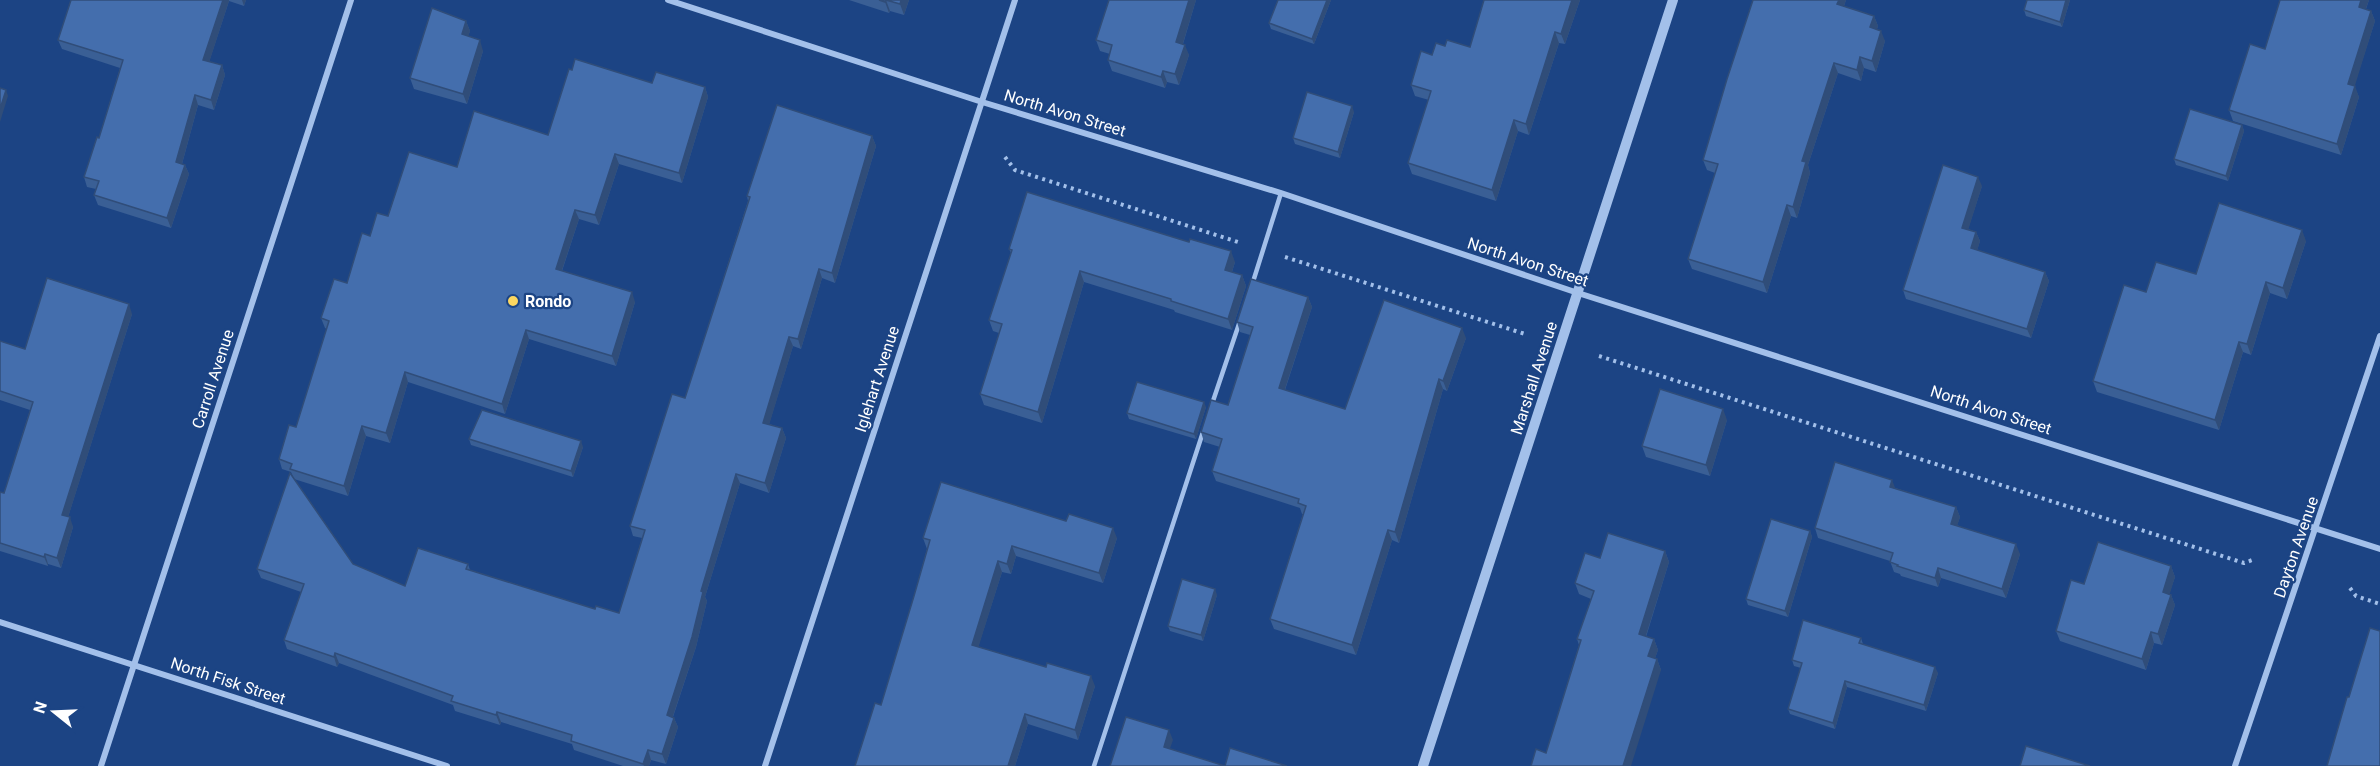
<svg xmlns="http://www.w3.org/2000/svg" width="2380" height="766" font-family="Roboto,sans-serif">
<rect width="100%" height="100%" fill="#1c4484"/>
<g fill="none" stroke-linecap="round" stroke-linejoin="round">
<!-- path -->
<g stroke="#a3c0ea" stroke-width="4" stroke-dasharray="3 4.5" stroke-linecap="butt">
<path d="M1005 157 1015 170 1241 243"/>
<path d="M1285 257 1525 334"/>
<path d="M1599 356 2244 563 2255 559"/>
<path d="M2350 588 2356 596 2380 604"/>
</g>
<!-- service -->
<g stroke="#a3c0ea" stroke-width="4.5">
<path d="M1252 285 1281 193"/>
<path d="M1212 404 1240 321"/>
<path d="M1094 766 1203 432"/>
</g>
<!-- minor -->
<g stroke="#a3c0ea" stroke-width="6">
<path d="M668 0 982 102 1281 193 1578 293 2380 549"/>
<path d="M0 622 447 766"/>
<path d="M101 766 351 0"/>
<path d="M765 766 1015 0"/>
<path d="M2235 766 2380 336"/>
</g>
<!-- tertiary -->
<path stroke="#a3c0ea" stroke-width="10" d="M1423 766 1673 0"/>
</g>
<!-- wall -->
<g fill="#3a5f95">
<path d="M71 0H246L244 6 229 1 209 62 222 65 225 75 214 110 198 105 182 164 185 165 189 174 171 228 98 205 94 195 96 189 87 187 84 177 99 138 120 68 62 49 58 40Z"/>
<path d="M849 0H909L904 15 890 11 889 13Z"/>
<path d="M1109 0H1196L1183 44 1189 55 1179 85 1167 82 1165 88 1112 71 1108 60 1110 54 1100 51 1096 40Z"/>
<path d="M1278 0H1331L1314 44 1271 29 1269 23Z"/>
<path d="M1484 0H1580L1565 44 1559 43 1529 135 1518 131 1496 201 1412 174 1408 163 1429 100 1415 96 1411 85 1432 55 1470 47Z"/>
<path d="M1753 0H1846L1844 6 1874 16 1878 26 1877 29 1885 41 1876 72 1864 68 1861 81 1838 73 1808 165 1810 173 1797 218 1791 216 1767 293 1692 269 1688 259 1715 173 1707 170 1703 160Z"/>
<path d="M2027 0H2070L2062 27 2026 16 2024 10Z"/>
<path d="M2369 0 2366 9 2371 11 2375 21 2354 86 2359 97 2341 155 2233 121 2229 110 2265 49Z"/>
<path d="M466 21 470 31 468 36 483 51 467 104 414 89 410 78Z"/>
<path d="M572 70 652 83 705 87 708 97 682 183 619 164 599 225 579 219 562 271 635 302 616 366 529 339 505 414 408 382 390 443 366 436 348 496 294 479 291 472 282 469 279 459 296 427 327 329 325 328 321 318 347 283 370 236 388 216 457 167 548 135Z"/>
<path d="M1354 112 1340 158 1295 144 1293 138Z"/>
<path d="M2242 125 2244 131 2228 181 2176 165 2174 159Z"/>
<path d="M872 136 876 146 835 283 822 278 801 349 793 346 769 424 782 428 786 438 769 493 740 483 705 597 707 601 696 647 673 717 674 718 678 727 666 764 651 760 649 766H623L574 750 572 744 501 722 500 725 455 711 453 705 339 663 337 667 287 649 284 640 301 592 261 578 257 569 353 564 405 586 468 564 470 570 595 609 619 613 642 538 633 536 630 526 685 398 748 201 747 196Z"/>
<path d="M1982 186 1968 229 1976 232 1980 241 1977 250 2045 272 2049 281 2031 338 1906 299 1903 290Z"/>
<path d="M2306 241 2287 299 2270 293 2251 355 2243 352 2219 430 2097 392 2093 381 2146 292 2196 274Z"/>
<path d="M1009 249 1235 262 1232 272 1242 275 1246 286 1232 330 1175 312 1174 310 1084 282 1042 423 984 405 980 394 999 333 993 331 989 320 1011 253Z"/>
<path d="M1308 297 1312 307 1285 390 1345 409 1466 338 1447 391 1443 389 1399 543 1392 540 1356 655 1274 629 1270 619 1303 514H1302L1300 508 1216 481 1212 471 1220 447 1204 442 1201 432 1228 405 1250 335 1240 332 1237 322Z"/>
<path d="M132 314 68 517 73 527 61 568 48 564V566L0 551V492L4 493 30 410 0 400V341L25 349Z"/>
<path d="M1206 407 1196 439 1129 419 1127 413Z"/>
<path d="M1727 420 1710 476 1646 457 1642 446Z"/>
<path d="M469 439 583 447 573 477 471 445Z"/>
<path d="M1895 488 1956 507 1960 517 1957 525 2020 554 2006 598 1941 578 1938 587 1901 576 1900 574 1894 572 1890 561 1818 538 1815 528Z"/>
<path d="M1810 531 1812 537 1788 617 1748 605 1746 599Z"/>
<path d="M923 538H1117L1103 583 1016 556 1011 574 1002 572 978 647 1095 686 1078 740 1028 724 1015 766H855L881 705 914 596 927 549Z"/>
<path d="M1665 551 1669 562 1646 637 1654 639 1658 650 1655 658 1657 659 1661 670 1546 753 1579 645 1577 639 1591 599 1579 594 1575 583 1600 558Z"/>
<path d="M2171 566 2175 577 2169 594 2171 595 2175 605 2162 645 2154 643 2146 670 2060 641 2056 631 2084 584Z"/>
<path d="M1217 595 1203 641 1170 631 1168 626Z"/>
<path d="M1861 638 1863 644 1938 673 1926 711 1847 687 1835 729 1790 714 1788 709 1801 668 1794 666 1792 660Z"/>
</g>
<!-- shaded-wall -->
<g fill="#304d79">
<path d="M223 0H229V1L207 69 203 60Z"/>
<path d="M242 0H246L244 6Z"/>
<path d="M886 0 890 11 889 13 885 2Z"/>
<path d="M901 0H909L904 15 900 4Z"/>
<path d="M1189 0H1196L1180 53 1176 42Z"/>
<path d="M1327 0H1331L1314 44 1312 39Z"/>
<path d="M1572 0H1580L1565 44 1561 34Z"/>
<path d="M1839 0H1846L1841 15 1837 4Z"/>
<path d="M2066 0H2070L2062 27 2060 22Z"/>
<path d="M2361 0H2369L2363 17 2359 7Z"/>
<path d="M2371 11 2375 21 2352 95 2348 84Z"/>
<path d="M1874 16 1878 26 1874 38 1870 27Z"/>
<path d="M466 21 470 31 466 45 462 34Z"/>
<path d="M1881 31 1885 41 1876 72 1872 61Z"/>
<path d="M1555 32 1559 43 1529 135 1526 124Z"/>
<path d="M480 40 483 51 467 104 463 94Z"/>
<path d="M1185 45 1189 55 1179 85 1175 74Z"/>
<path d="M1860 57 1864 68 1861 81 1857 70Z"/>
<path d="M1834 63 1838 73 1808 165 1810 173 1797 218 1793 207 1802 161Z"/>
<path d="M222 65 225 75 214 110 211 100Z"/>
<path d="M1163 71 1167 82 1165 88 1161 77Z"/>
<path d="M2355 86 2359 97 2341 155 2337 144Z"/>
<path d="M705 87 708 97 682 183 679 173Z"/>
<path d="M6 90 8 96 0 122V109Z"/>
<path d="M195 95 198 105 180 171 176 162Z"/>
<path d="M1352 106 1354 112 1340 158 1338 152Z"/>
<path d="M1514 120 1518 131 1496 201 1492 190Z"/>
<path d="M2242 125 2244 131 2228 181 2226 176Z"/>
<path d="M872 136 876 146 835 283 832 273Z"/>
<path d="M615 154 619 164 599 225 595 215Z"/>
<path d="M185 165 189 174 171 228 167 218Z"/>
<path d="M1978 177 1982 186 1966 237 1962 228Z"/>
<path d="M1787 205 1791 216 1767 293 1763 282Z"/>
<path d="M575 210 579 219 559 279 556 269Z"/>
<path d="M2302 230 2306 241 2287 299 2283 288Z"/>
<path d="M1976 232 1980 241 1975 258 1971 248Z"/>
<path d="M1231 251 1235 262 1229 281 1225 270Z"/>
<path d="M819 269 822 278 801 349 798 339Z"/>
<path d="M1080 271 1084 282 1042 423 1038 412Z"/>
<path d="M2045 272 2049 281 2031 338 2027 329Z"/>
<path d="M1242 275 1246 286 1232 330 1228 319Z"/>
<path d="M2266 282 2270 293 2251 355 2247 344Z"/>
<path d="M632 292 635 302 616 366 612 356Z"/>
<path d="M1308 297 1312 307 1282 398 1279 388Z"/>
<path d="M129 304 132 314 66 524 62 515Z"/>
<path d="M1462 328 1466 338 1447 391 1443 381Z"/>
<path d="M526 330 529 339 505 414 502 404Z"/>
<path d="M789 337 793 346 767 432 763 423Z"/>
<path d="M2239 342 2243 352 2219 430 2215 420Z"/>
<path d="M405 372 408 382 390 443 386 433Z"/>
<path d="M1439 379 1443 389 1399 543 1395 532Z"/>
<path d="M1204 402 1206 407 1196 439 1194 434Z"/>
<path d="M1723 409 1727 420 1710 476 1706 465Z"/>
<path d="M362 426 366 436 348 496 344 486Z"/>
<path d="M782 428 786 438 769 493 765 483Z"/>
<path d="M581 441 583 447 573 477 571 471Z"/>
<path d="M736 474 740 483 705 597 707 601 696 647 670 725 667 715 701 591Z"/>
<path d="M1892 480 1896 490 1890 487Z"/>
<path d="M1956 507 1960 517 1955 533 1951 524Z"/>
<path d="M70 517 73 527 61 568 57 558Z"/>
<path d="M1113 528 1117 538 1103 583 1099 573Z"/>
<path d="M1388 530 1392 540 1356 655 1352 645Z"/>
<path d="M1810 531 1812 537 1788 617 1785 611Z"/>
<path d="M2016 544 2020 554 2006 598 2002 589Z"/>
<path d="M1012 546 1016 556 1011 574 1007 564Z"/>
<path d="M1665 551 1669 562 1643 645 1639 634Z"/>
<path d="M45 554 48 564V566L44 557Z"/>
<path d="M998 561 1002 572 976 655 972 645Z"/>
<path d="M2171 566 2175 577 2167 603 2163 592Z"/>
<path d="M1938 568 1941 578 1938 587 1935 578Z"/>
<path d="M1215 589 1217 595 1203 641 1201 635Z"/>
<path d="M2171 595 2175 605 2162 645 2158 634Z"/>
<path d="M2151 632 2154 643 2146 670 2142 659Z"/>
<path d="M1654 639 1658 650 1652 667 1648 656Z"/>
<path d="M335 653 339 663 337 667 334 657Z"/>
<path d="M1657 659 1661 670 1631 766H1623Z"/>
<path d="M1935 667 1938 673 1926 711 1924 705Z"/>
<path d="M1091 676 1095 686 1078 740 1075 730Z"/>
<path d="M1845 681 1847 687 1835 729 1833 723Z"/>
<path d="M497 712 501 722 500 725 496 715Z"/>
<path d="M1025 714 1028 724 1015 766H1008Z"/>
<path d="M674 718 678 727 666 764 662 754Z"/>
<path d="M1169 730 1173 740 1167 757 1164 747Z"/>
<path d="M648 750 651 760 649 766H644L643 764Z"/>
</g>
<!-- building -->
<g fill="#446ead" stroke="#304d79" stroke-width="1.5">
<path d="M71 0H223L203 60 222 65 211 100 195 95 176 162 185 165 167 218 94 195 99 181 84 177 97 137 99 138 123 60 58 40Z"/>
<path d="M879 0H901L900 4 886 0 885 2Z"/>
<path d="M1109 0H1189L1176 42 1185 45 1175 74 1163 71 1161 77 1108 60 1112 45 1096 40Z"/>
<path d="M1278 0H1327L1312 39 1269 23Z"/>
<path d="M1484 0H1572L1561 34 1555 32 1526 124 1514 120 1492 190 1408 163 1431 91 1411 85 1421 51 1432 55 1436 43 1445 46 1447 40 1470 47Z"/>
<path d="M1753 0H1839L1837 4 1874 16 1870 27 1881 31 1872 61 1860 57 1857 70 1834 63 1802 161 1806 162 1793 207 1787 205 1763 282 1688 259 1718 164 1703 160 1727 79Z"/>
<path d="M2027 0H2066L2060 22 2024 10Z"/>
<path d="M2280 0H2361L2359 7 2371 11 2348 84 2355 86 2337 144 2229 110 2250 44 2265 49Z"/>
<path d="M432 8 466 21 462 34 480 40 463 94 410 78Z"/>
<path d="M575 59 652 83 656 72 705 87 679 173 615 154 595 215 575 210 556 269 632 292 612 356 526 330 502 404 405 372 386 433 362 426 344 486 290 469 292 464 279 459 289 425 296 427 329 321 321 318 334 279 347 283 362 233 370 236 377 213 388 216 409 152 457 167 474 111 548 135 569 69 572 70Z"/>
<path d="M0 88 6 90 0 109Z"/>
<path d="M1307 92 1352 106 1338 152 1293 138Z"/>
<path d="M777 105 872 136 832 273 819 269 798 339 789 337 763 423 782 428 765 483 736 474 701 591 703 592 692 637 667 715 674 718 662 754 648 750 643 764 571 741 572 735 497 712 496 715 451 701 453 696 335 653 334 657 284 640 304 584 257 569 290 473 353 564 405 586 418 548 468 564 466 569 595 609 596 606 619 613 645 530 630 526 672 394 685 398 750 197 747 196Z"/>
<path d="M2190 109 2242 125 2226 176 2174 159Z"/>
<path d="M1943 165 1978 177 1962 228 1976 232 1971 248 2045 272 2027 329 1903 290Z"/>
<path d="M1027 192 1189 242 1190 239 1231 251 1225 270 1242 275 1228 319 1171 301V299L1080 271 1038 412 980 394 1002 324 989 320 1012 250 1009 249Z"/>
<path d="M2219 203 2302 230 2283 288 2266 282 2247 344 2239 342 2215 420 2093 381 2124 285 2146 292 2156 262 2196 274Z"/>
<path d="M47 278 129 304 62 515 70 517 57 558 45 554 44 557 0 543V492L4 493 33 402 0 391V341L25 349Z"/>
<path d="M1251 279 1308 297 1279 388 1345 409 1384 300 1462 328 1443 381 1439 379 1395 532 1388 530 1352 645 1270 619 1306 506 1298 503 1299 499 1212 471 1222 439 1201 432 1211 400 1228 405 1253 327 1237 322Z"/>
<path d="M1137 382 1204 402 1194 434 1127 413Z"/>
<path d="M1660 389 1723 409 1706 465 1642 446Z"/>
<path d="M482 410 581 441 571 471 469 439Z"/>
<path d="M1835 462 1892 480 1890 487 1956 507 1951 524 2016 544 2002 589 1938 568 1935 578 1897 566 1898 565 1890 562 1893 553 1815 528Z"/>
<path d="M941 482 1066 521 1069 514 1113 528 1099 573 1012 546 1007 564 998 561 972 645 1046 667 1047 663 1091 676 1075 730 1025 714 1008 766H855L875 703 881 705 914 596 930 540 923 538Z"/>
<path d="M1771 519 1810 531 1785 611 1746 599Z"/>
<path d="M1608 533 1665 551 1639 634 1654 639 1648 656 1657 659 1623 766H1531L1536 749 1546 753 1581 640 1577 639 1594 591 1575 583 1585 553 1600 558Z"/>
<path d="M2098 542 2171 566 2163 592 2171 595 2158 634 2151 632 2142 659 2056 631 2071 580 2084 584Z"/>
<path d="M1182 579 1215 589 1201 635 1168 626Z"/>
<path d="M1803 620 1861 638 1859 643 1935 667 1924 705 1845 681 1833 723 1788 709 1802 663 1792 660Z"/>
<path d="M2370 628 2380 631V766H2327L2347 697H2349Z"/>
<path d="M1126 717 1169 730 1164 747 1225 766 1230 748 1287 766H1110Z"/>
<path d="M2026 746 2090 766H2020Z"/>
</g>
<!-- markers -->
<circle fill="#fbd660" stroke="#1c4484" stroke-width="2" cx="513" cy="301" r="6"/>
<g text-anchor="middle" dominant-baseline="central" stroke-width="4.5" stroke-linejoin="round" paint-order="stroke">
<!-- street labels -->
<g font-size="16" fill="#fff" stroke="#1c4484">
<text transform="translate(1065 113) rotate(17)">North Avon Street</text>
<text transform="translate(1528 262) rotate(18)">North Avon Street</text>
<text transform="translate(1534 378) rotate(-72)">Marshall Avenue</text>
<text transform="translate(213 379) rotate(-72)">Carroll Avenue</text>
<text transform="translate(877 379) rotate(-72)">Iglehart Avenue</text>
<text transform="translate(1991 410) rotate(18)">North Avon Street</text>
<text transform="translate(2296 547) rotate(-71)">Dayton Avenue</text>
<text transform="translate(228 681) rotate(18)">North Fisk Street</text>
</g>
<!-- poi labels -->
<g font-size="16" font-weight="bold" fill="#fff" stroke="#1c4484" text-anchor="start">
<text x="525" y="301">Rondo</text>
</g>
</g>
<!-- north arrow -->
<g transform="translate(54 712) rotate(288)" stroke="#1c4484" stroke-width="4.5" paint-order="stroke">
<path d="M0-4.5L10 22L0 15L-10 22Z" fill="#ffffff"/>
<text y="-9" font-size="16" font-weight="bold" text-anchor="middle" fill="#ffffff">N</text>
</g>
</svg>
